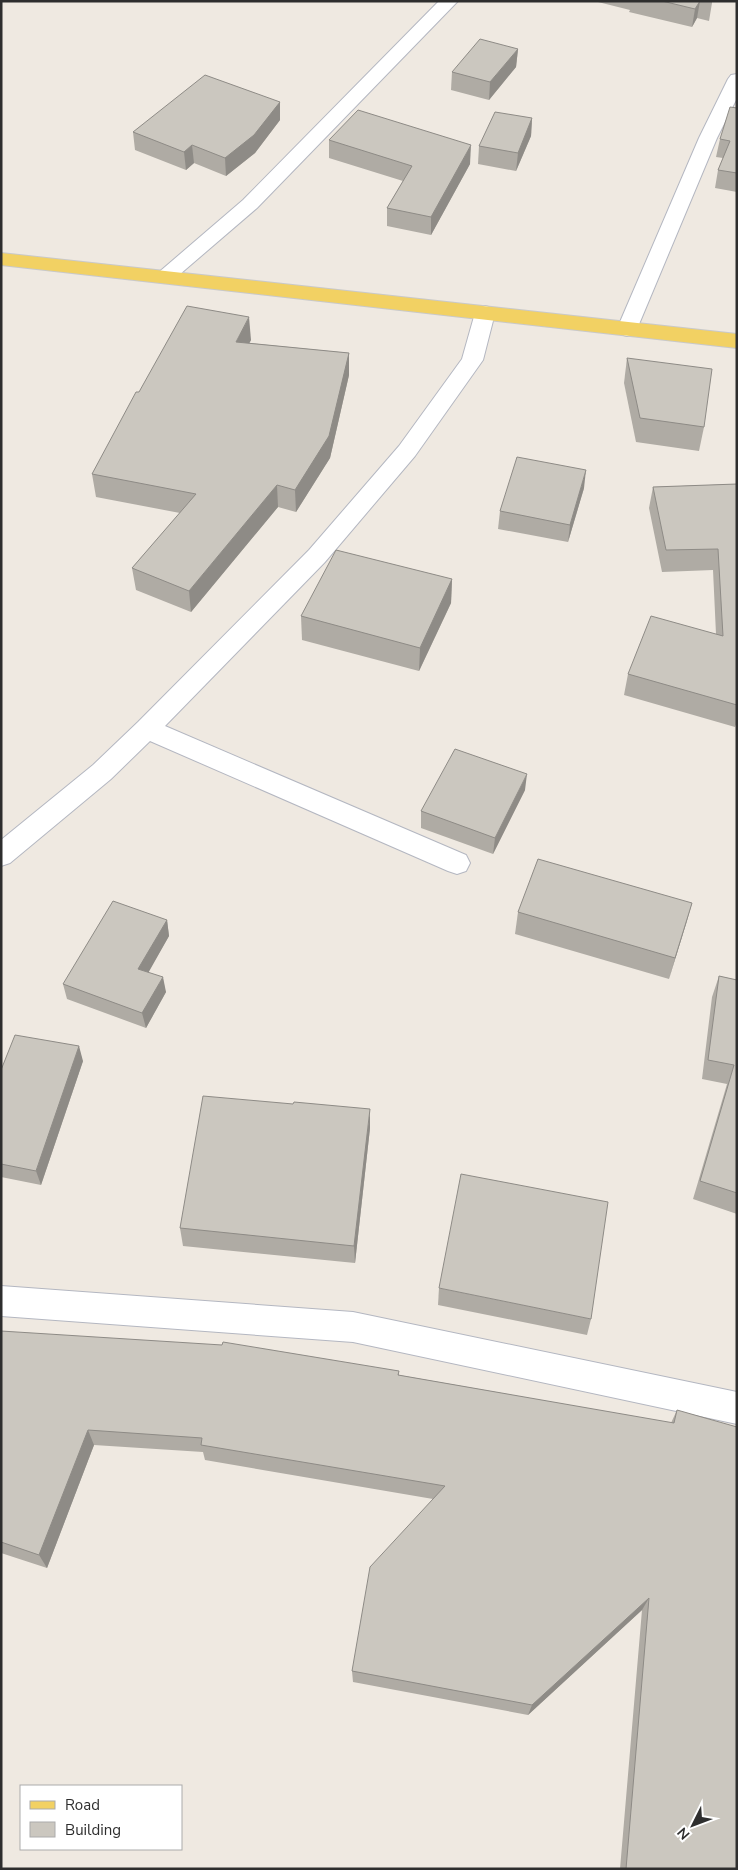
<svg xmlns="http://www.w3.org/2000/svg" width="738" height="1870" font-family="'Nunito Sans',sans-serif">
<rect width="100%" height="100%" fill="#efe9e1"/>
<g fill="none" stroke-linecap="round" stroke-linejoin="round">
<!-- minor casing -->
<g stroke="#b4b7c1" stroke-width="2">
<g id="minor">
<path d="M439 1H458L257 208 172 281 165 283 158 281 155 277 158 273 243 200Z"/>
<path d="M737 74V98L717 138 637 329 634 334 627 336 620 334 617 329 699 138 728 79 731 75Z"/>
<path d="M485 306 492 308 495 313 483 360 415 456 325 562 165 726 466 855 470 863 466 871 457 874 448 871 150 741 111 779 10 863 1 866V840L93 765 138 722 309 550 399 446 462 359 475 313 478 308Z"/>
<path d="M1 1286 353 1312 737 1392V1424L353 1342 1 1316Z"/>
</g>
</g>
<!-- major casing -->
<g stroke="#c9c9c9" stroke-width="2">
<path id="major" d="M1 253 737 334V348L1 265Z"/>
</g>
<!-- minor -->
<use href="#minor" fill="#fff" fill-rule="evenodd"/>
<!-- major -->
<use href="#major" fill="#f2d163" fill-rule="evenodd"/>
</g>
<!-- wall -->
<g fill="#afaba4">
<path d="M594 1H712V3L709 21 697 18 692 27 629 12 630 10Z"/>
<path d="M518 49 516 67 489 100 451 90 452 72Z"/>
<path d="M737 108V192L715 188 718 170 723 158 716 157 720 139Z"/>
<path d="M532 118 531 136 516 171 478 164 479 146Z"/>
<path d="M280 120 255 153 226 176 194 163 186 170 135 150 133 132Z"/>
<path d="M329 140 470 164 431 235 387 226V208L403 181 329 158Z"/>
<path d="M251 340 249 343 349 353V375L330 458 296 512 278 507 191 612 136 590 132 568 180 513 96 497 92 474 139 392Z"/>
<path d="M627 358 704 427 699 451 636 442 624 383Z"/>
<path d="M737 484V722L735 727 624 695 628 674 716 634 713 570 662 572 649 508 653 487Z"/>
<path d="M584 488 568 542 498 529 500 511Z"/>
<path d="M452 579 451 603 419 671 302 640 301 616Z"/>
<path d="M525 790 493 854 421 828V811Z"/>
<path d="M692 903 669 979 515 934 518 912Z"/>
<path d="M167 920 169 936 148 972 166 992 146 1028 67 999 63 984Z"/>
<path d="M719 976 737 980V1214L693 1199 727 1084 702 1079 712 997Z"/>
<path d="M83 1061 41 1185 1 1177V1070Z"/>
<path d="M370 1128 355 1263 183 1246 180 1228Z"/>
<path d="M439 1288 591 1319 587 1335 438 1305Z"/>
<path d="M1 1331 399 1371V1375L671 1423 677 1410 737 1869H620L642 1610 528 1715 353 1682 352 1671 433 1499 205 1460 203 1452 94 1445 47 1568 1 1553Z"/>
</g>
<!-- shaded-wall -->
<g fill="#8e8b86">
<path d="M700 1 697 18 692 27 695 9Z"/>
<path d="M518 49 516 67 489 100 490 82Z"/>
<path d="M280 102V120L255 153 226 176 225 158Z"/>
<path d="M532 118 531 136 516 171 518 153Z"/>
<path d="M192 145 194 163 186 170 184 152Z"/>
<path d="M471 145 470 164 431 235V217Z"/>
<path d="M249 317 251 340 238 365 236 342Z"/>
<path d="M349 353V375L330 458 296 512 295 490Z"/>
<path d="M586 470 584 488 568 542 570 525Z"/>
<path d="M277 485 278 507 191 612 189 591Z"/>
<path d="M452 579 451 603 419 671 420 648Z"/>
<path d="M527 774 525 790 493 854 495 838Z"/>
<path d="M692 903 686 924 669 979 675 958Z"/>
<path d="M167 920 169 936 142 984 138 969Z"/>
<path d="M163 977 166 992 146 1028 142 1013Z"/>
<path d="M79 1046 83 1061 41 1185 36 1171Z"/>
<path d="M370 1109V1128L355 1263 354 1246Z"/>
<path d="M88 1430 94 1445 47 1568 39 1555Z"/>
<path d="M649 1598 642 1610 528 1715 532 1705Z"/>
</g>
<!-- building -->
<g fill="#cbc7bf" stroke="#8e8b86">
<path d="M662 1H700L695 9Z"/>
<path d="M480 39 518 49 490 82 452 72Z"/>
<path d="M205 75 280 102 254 135 225 158 192 145 184 152 133 132Z"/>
<path d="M730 107 737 108V173L718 170 730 141 720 139Z"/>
<path d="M358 110 471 145 431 217 387 208 412 166 329 140Z"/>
<path d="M495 112 532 118 518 153 479 146Z"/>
<path d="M187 306 249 317 236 342 349 353 329 436 295 490 277 485 189 591 132 568 196 494 92 474 136 392H139Z"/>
<path d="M627 358 712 369 704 427 640 418Z"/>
<path d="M517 457 586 470 570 525 500 511Z"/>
<path d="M737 484V705L628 674 651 616 723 636 718 549 666 550 653 487Z"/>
<path d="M336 550 452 579 420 648 301 616Z"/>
<path d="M455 749 527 774 495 838 421 811Z"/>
<path d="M538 859 692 903 675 958 518 912Z"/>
<path d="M113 901 167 920 138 969 163 977 142 1013 63 984Z"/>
<path d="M719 976 737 980V1193L700 1181 734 1065 708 1060Z"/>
<path d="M15 1035 79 1046 36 1171 1 1164V1070Z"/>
<path d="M203 1096 293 1104 294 1102 370 1109 354 1246 180 1228Z"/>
<path d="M461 1174 608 1202 591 1319 439 1288Z"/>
<path d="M1 1331 222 1345 223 1342 399 1371 398 1375 674 1423 677 1410 737 1427V1869H626L649 1598 532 1705 352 1671 370 1567 445 1486 201 1445 202 1438 88 1430 39 1555 1 1542Z"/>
</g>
<!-- border -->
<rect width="738" height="1870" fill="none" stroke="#2e2e2e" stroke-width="5"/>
<!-- legend -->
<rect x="20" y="1785" width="162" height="65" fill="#ffffff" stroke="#ababab"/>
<rect x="30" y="1801" width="25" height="8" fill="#f2d163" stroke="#ababab"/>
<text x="65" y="1810" font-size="15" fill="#2e2e2e">Road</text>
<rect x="30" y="1822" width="25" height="15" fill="#cbc7bf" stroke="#ababab"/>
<text x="65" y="1835" font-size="15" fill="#2e2e2e">Building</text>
<!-- north arrow -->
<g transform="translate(693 1825) rotate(228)" stroke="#ffffff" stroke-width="4" paint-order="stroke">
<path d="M0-4L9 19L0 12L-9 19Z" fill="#2e2e2e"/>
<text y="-8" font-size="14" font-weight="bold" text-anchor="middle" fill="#2e2e2e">N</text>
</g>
</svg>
